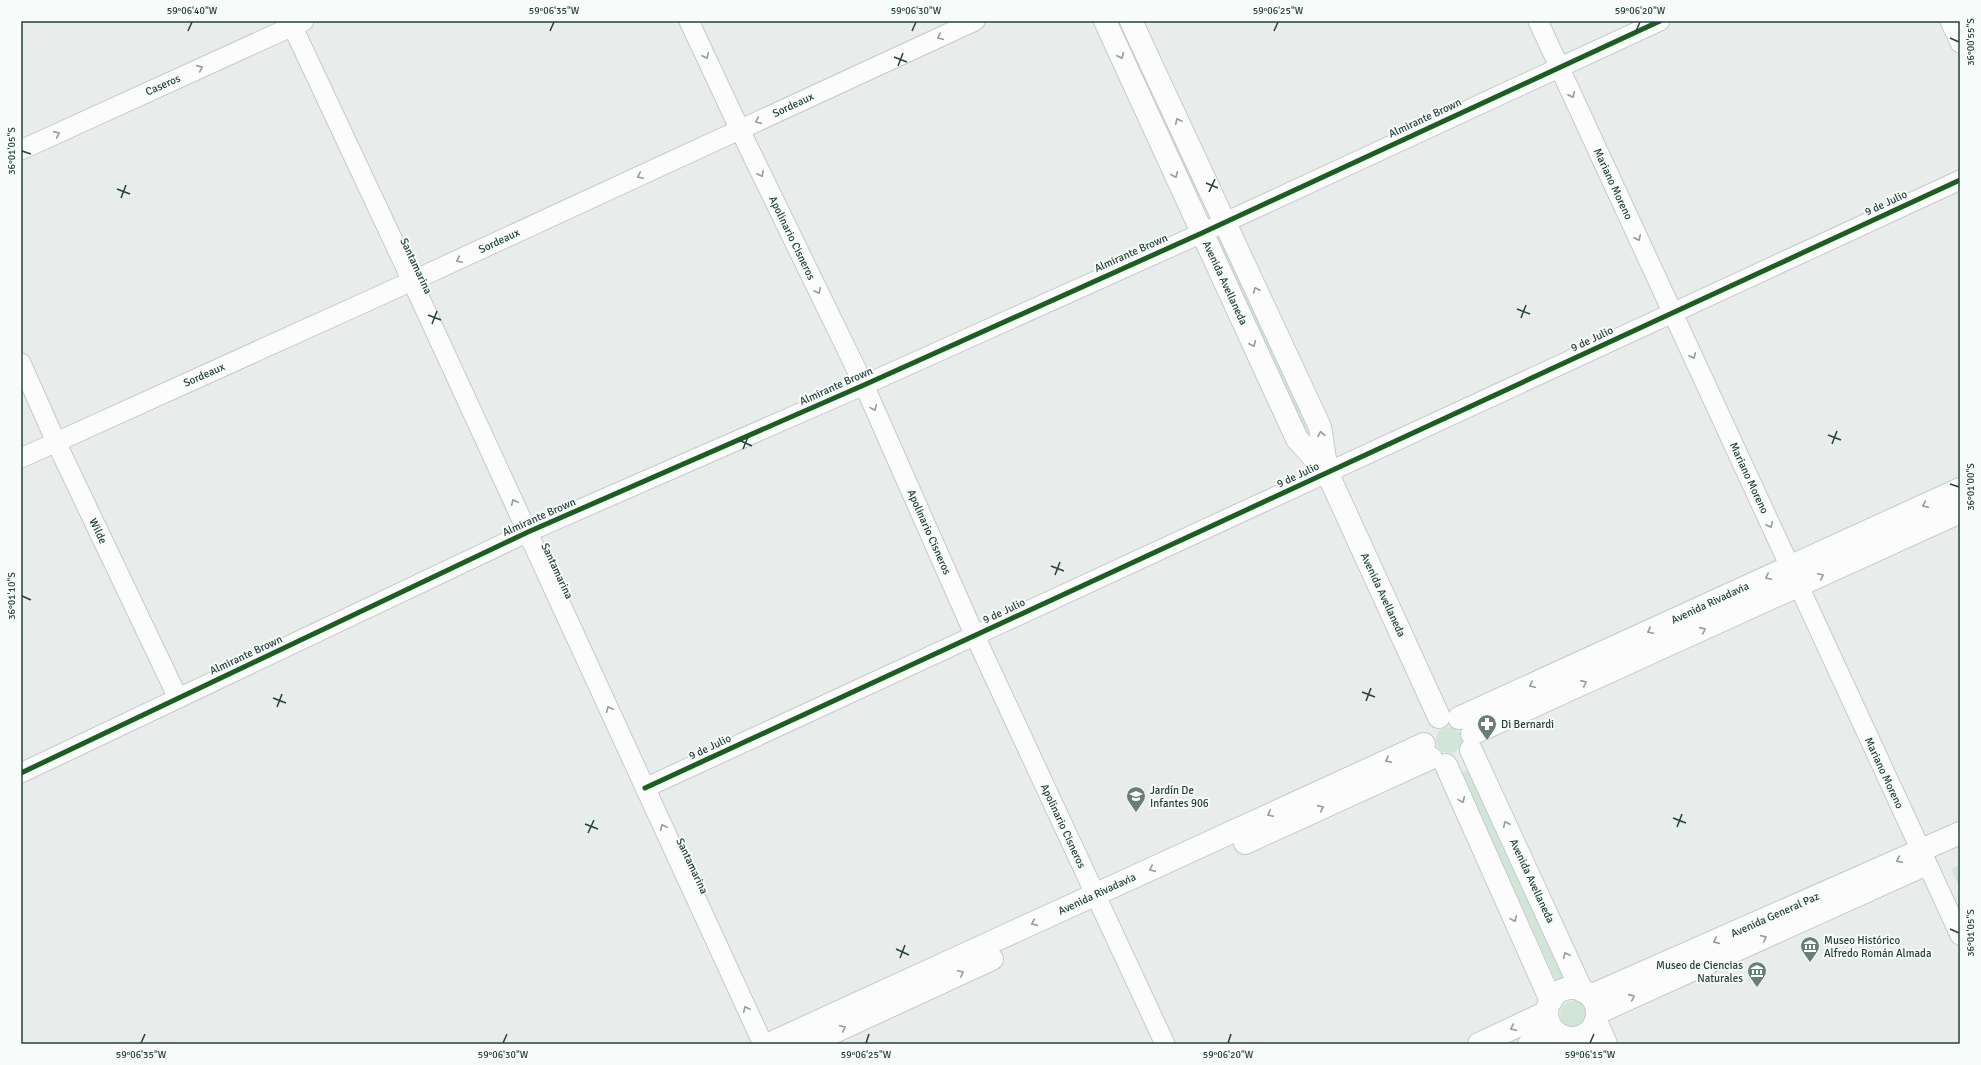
<svg xmlns="http://www.w3.org/2000/svg" width="1981" height="1065" font-family="Signika,sans-serif">
<rect width="100%" height="100%" fill="#e8edeb"/>
<!-- green -->
<g fill="#d1e6d8">
<path d="M1111 21H1121L1201 195 1192 200Z"/>
<path d="M1225 238 1321 448 1312 452 1216 242Z"/>
<circle cx="1449" cy="740" r="13"/>
<path d="M1470 769 1565 979 1557 983 1461 773Z"/>
<path d="M1960 865V888L1951 869Z"/>
<circle cx="1573" cy="1014" r="13"/>
</g>
<g fill="none" stroke-linecap="round" stroke-linejoin="round">
<!-- minor casing -->
<g stroke="#c5cac8" stroke-width="21">
<g id="minor">
<path d="M290 21 412 281 763 1044"/>
<path d="M689 21 740 130 864 385 975 636 1165 1044"/>
<path d="M1538 21 1960 935"/>
<path d="M1950 21 1960 43"/>
<path d="M21 150 304 21"/>
<path d="M21 363 56 442 178 698"/>
<path d="M21 458 412 281 975 21"/>
<path d="M21 773 528 532 864 385 1202 233 1660 21"/>
<path d="M645 788 1960 180"/>
</g>
</g>
<!-- secondary casing -->
<g stroke="#c3cbc8" stroke-width="24">
<g id="secondary">
<path d="M1105 21 1297 439 1327 472"/>
<path d="M1131 21 1320 427 1327 472 1439 717"/>
<path d="M1459 718 1960 489"/>
<path d="M1472 734 1960 512"/>
<path d="M1471 750 1582 991"/>
<path d="M1446 765 1551 1001"/>
<path d="M1245 843 1431 758"/>
<circle cx="1572" cy="1013" r="25"/>
<path d="M1590 996 1960 833"/>
<path d="M1597 1013 1920 867"/>
<path d="M1596 1021 1606 1044"/>
<path d="M769 1044 1424 744"/>
<path d="M808 1044 992 959"/>
<path d="M1479 1044 1547 1012"/>
<path d="M1529 1044 1556 1032"/>
</g>
</g>
<!-- minor -->
<use href="#minor" stroke="#fcfcfc" stroke-width="19"/>
<!-- secondary -->
<use href="#secondary" stroke="#fcfcfc" stroke-width="22"/>
<!-- cycleway casing -->
<g stroke="#f7fbf9" stroke-width="8">
<g id="cycleway">
<path d="M21 773 528 532 864 385 1202 233 1660 21"/>
<path d="M645 788 1960 180"/>
</g>
</g>
<!-- cycleway -->
<use href="#cycleway" stroke="#1b5e20" stroke-width="5"/>
</g>
<!-- one-way arrows -->
<defs><path id="oneway-chevron" d="M-2-3.5L2.5 0L-2 3.5" fill="none" stroke-width="1.6" stroke-linecap="round" stroke-linejoin="round"/></defs>
<g stroke="#909f9b">
<use href="#oneway-chevron" transform="translate(940 37) rotate(155)"/>
<use href="#oneway-chevron" transform="translate(706 56) rotate(65)"/>
<use href="#oneway-chevron" transform="translate(1121 56) rotate(65)"/>
<use href="#oneway-chevron" transform="translate(200 68) rotate(-24)"/>
<use href="#oneway-chevron" transform="translate(1572 95) rotate(65)"/>
<use href="#oneway-chevron" transform="translate(758 121) rotate(155)"/>
<use href="#oneway-chevron" transform="translate(1178 121) rotate(-115)"/>
<use href="#oneway-chevron" transform="translate(57 134) rotate(-24)"/>
<use href="#oneway-chevron" transform="translate(761 174) rotate(64)"/>
<use href="#oneway-chevron" transform="translate(1175 175) rotate(65)"/>
<use href="#oneway-chevron" transform="translate(640 176) rotate(155)"/>
<use href="#oneway-chevron" transform="translate(1638 238) rotate(65)"/>
<use href="#oneway-chevron" transform="translate(459 260) rotate(155)"/>
<use href="#oneway-chevron" transform="translate(1256 290) rotate(-115)"/>
<use href="#oneway-chevron" transform="translate(818 291) rotate(64)"/>
<use href="#oneway-chevron" transform="translate(1253 344) rotate(65)"/>
<use href="#oneway-chevron" transform="translate(1693 356) rotate(65)"/>
<use href="#oneway-chevron" transform="translate(874 408) rotate(66)"/>
<use href="#oneway-chevron" transform="translate(1321 434) rotate(-100)"/>
<use href="#oneway-chevron" transform="translate(514 502) rotate(-115)"/>
<use href="#oneway-chevron" transform="translate(1925 505) rotate(155)"/>
<use href="#oneway-chevron" transform="translate(1770 525) rotate(65)"/>
<use href="#oneway-chevron" transform="translate(1821 576) rotate(-25)"/>
<use href="#oneway-chevron" transform="translate(1768 577) rotate(155)"/>
<use href="#oneway-chevron" transform="translate(1703 630) rotate(-24)"/>
<use href="#oneway-chevron" transform="translate(1650 631) rotate(155)"/>
<use href="#oneway-chevron" transform="translate(1584 683) rotate(-24)"/>
<use href="#oneway-chevron" transform="translate(1532 685) rotate(155)"/>
<use href="#oneway-chevron" transform="translate(609 709) rotate(-115)"/>
<use href="#oneway-chevron" transform="translate(1388 760) rotate(155)"/>
<use href="#oneway-chevron" transform="translate(1462 800) rotate(66)"/>
<use href="#oneway-chevron" transform="translate(1321 808) rotate(-24)"/>
<use href="#oneway-chevron" transform="translate(1270 814) rotate(155)"/>
<use href="#oneway-chevron" transform="translate(1506 824) rotate(-115)"/>
<use href="#oneway-chevron" transform="translate(663 827) rotate(-115)"/>
<use href="#oneway-chevron" transform="translate(1899 860) rotate(156)"/>
<use href="#oneway-chevron" transform="translate(1152 869) rotate(155)"/>
<use href="#oneway-chevron" transform="translate(1514 919) rotate(66)"/>
<use href="#oneway-chevron" transform="translate(1034 923) rotate(155)"/>
<use href="#oneway-chevron" transform="translate(1764 938) rotate(-24)"/>
<use href="#oneway-chevron" transform="translate(1716 941) rotate(156)"/>
<use href="#oneway-chevron" transform="translate(1566 955) rotate(-115)"/>
<use href="#oneway-chevron" transform="translate(961 973) rotate(-25)"/>
<use href="#oneway-chevron" transform="translate(1632 997) rotate(-24)"/>
<use href="#oneway-chevron" transform="translate(746 1009) rotate(-115)"/>
<use href="#oneway-chevron" transform="translate(843 1028) rotate(-25)"/>
<use href="#oneway-chevron" transform="translate(1513 1028) rotate(155)"/>
</g>
<!-- ticks -->
<path fill="none" stroke="#24423a" stroke-width="1.5" d="M188 31 192 22M550 31 554 22M912 31 916 22M1274 31 1278 22M1636 31 1640 22M1950 38 1959 42M894 57 907 62M898 66 903 53M22 151 31 154M1206 183 1218 188M117 189 130 194M1209 192 1215 179M121 198 126 185M1517 309 1530 314M428 315 441 320M1521 318 1526 305M432 324 437 311M1828 435 1841 440M739 440 752 446M1832 444 1837 431M743 449 748 437M1950 484 1959 487M1051 566 1064 571M1055 575 1060 562M22 596 31 600M1362 692 1375 697M273 698 286 703M1366 701 1371 688M277 707 282 694M1673 818 1686 823M585 824 598 829M1677 827 1682 814M588 833 594 820M1950 929 1959 933M896 949 909 955M900 958 905 945M141 1043 145 1034M503 1043 507 1034M866 1043 869 1034M1228 1043 1231 1034M1590 1043 1594 1034"/>
<!-- icons -->
<defs>
<g id="pharmacy-pin" transform="scale(1)"><path d="M0 17L-7.5 6A9.5 9.5 0 1 1 7.5 6Z" fill="#697e78" stroke="#f7fbf9"/><path d="M-2-6h4v4h4v4h-4v4h-4v-4h-4v-4h4Z" fill="#fff"/></g>
<g id="school-pin" transform="scale(1)"><path d="M0 17L-7.5 6A9.5 9.5 0 1 1 7.5 6Z" fill="#697e78" stroke="#f7fbf9"/><path d="M0-5L7-2L0 1L-7-2ZM-4 1L0 2.5L4 1V4Q0 6-4 4Z" fill="#fff"/></g>
<g id="museum-pin" transform="scale(1)"><path d="M0 17L-7.5 6A9.5 9.5 0 1 1 7.5 6Z" fill="#697e78" stroke="#f7fbf9"/><path d="M0-6L6-3V-2H-6V-3ZM-5-1h2V3h-2ZM-1-1h2V3h-2ZM3-1h2V3H3ZM-6 4H6V6H-6Z" fill="#fff"/></g>
</defs>
<g fill-rule="evenodd">
<use href="#pharmacy-pin" x="1487" y="724"/>
<use href="#school-pin" x="1136" y="796"/>
<use href="#museum-pin" x="1810" y="946"/>
<use href="#museum-pin" x="1757" y="971"/>
</g>
<g text-anchor="middle" dominant-baseline="central" stroke-width="4" stroke-linejoin="round" paint-order="stroke">
<!-- street labels -->
<g font-size="11" fill="#24423a" stroke="#f7fbf9">
<text transform="translate(163 85) rotate(-24)">Caseros</text>
<text transform="translate(793 105) rotate(-25)">Sordeaux</text>
<text transform="translate(1425 118) rotate(-25)">Almirante Brown</text>
<text transform="translate(1613 184) rotate(65)">Mariano Moreno</text>
<text transform="translate(1886 203) rotate(-25)">9 de Julio</text>
<text transform="translate(792 238) rotate(64)">Apolinario Cisneros</text>
<text transform="translate(499 241) rotate(-25)">Sordeaux</text>
<text transform="translate(1131 253) rotate(-24)">Almirante Brown</text>
<text transform="translate(416 266) rotate(65)">Santamarina</text>
<text transform="translate(1225 283) rotate(65)">Avenida Avellaneda</text>
<text transform="translate(1592 339) rotate(-25)">9 de Julio</text>
<text transform="translate(204 375) rotate(-24)">Sordeaux</text>
<text transform="translate(836 386) rotate(-24)">Almirante Brown</text>
<text transform="translate(1298 475) rotate(-25)">9 de Julio</text>
<text transform="translate(1749 478) rotate(65)">Mariano Moreno</text>
<text transform="translate(539 517) rotate(-24)">Almirante Brown</text>
<text transform="translate(98 531) rotate(64)">Wilde</text>
<text transform="translate(929 532) rotate(66)">Apolinario Cisneros</text>
<text transform="translate(557 571) rotate(65)">Santamarina</text>
<text transform="translate(1383 595) rotate(65)">Avenida Avellaneda</text>
<text transform="translate(1710 603) rotate(-25)">Avenida Rivadavia</text>
<text transform="translate(1004 611) rotate(-25)">9 de Julio</text>
<text transform="translate(246 655) rotate(-25)">Almirante Brown</text>
<text transform="translate(710 747) rotate(-25)">9 de Julio</text>
<text transform="translate(1884 773) rotate(65)">Mariano Moreno</text>
<text transform="translate(1063 826) rotate(65)">Apolinario Cisneros</text>
<text transform="translate(692 866) rotate(65)">Santamarina</text>
<text transform="translate(1532 881) rotate(65)">Avenida Avellaneda</text>
<text transform="translate(1097 894) rotate(-25)">Avenida Rivadavia</text>
<text transform="translate(1775 915) rotate(-24)">Avenida General Paz</text>
</g>
<!-- poi labels -->
<g font-size="11" fill="#24423a" stroke="#f7fbf9" text-anchor="start">
<text x="1501" y="724">Di Bernardi</text>
<text x="1150" y="790">Jardín De<tspan x="1150" dy="13">Infantes 906</tspan></text>
<text x="1824" y="940">Museo Histórico<tspan x="1824" dy="13">Alfredo Román Almada</tspan></text>
<text x="1743" y="965" text-anchor="end">Museo de Ciencias<tspan x="1743" dy="13">Naturales</tspan></text>
</g>
</g>
<!-- border -->
<rect width="1981" height="1065" fill="none" stroke="#f7fbf9" stroke-width="44"/>
<rect x="22" y="22" width="1937" height="1021" fill="none" stroke="#24423a" stroke-width="1.5"/>
<g font-size="10" text-anchor="middle" fill="#24423a">
<text x="192" y="14">59°06'40"W</text>
<text x="554" y="14">59°06'35"W</text>
<text x="916" y="14">59°06'30"W</text>
<text x="1278" y="14">59°06'25"W</text>
<text x="1640" y="14">59°06'20"W</text>
<text transform="translate(1970 42) rotate(-90)" y="4">36°00'55"S</text>
<text transform="translate(11 151) rotate(-90)" y="4">36°01'05"S</text>
<text transform="translate(1970 487) rotate(-90)" y="4">36°01'00"S</text>
<text transform="translate(11 596) rotate(-90)" y="4">36°01'10"S</text>
<text transform="translate(1970 933) rotate(-90)" y="4">36°01'05"S</text>
<text x="141" y="1058">59°06'35"W</text>
<text x="503" y="1058">59°06'30"W</text>
<text x="866" y="1058">59°06'25"W</text>
<text x="1228" y="1058">59°06'20"W</text>
<text x="1590" y="1058">59°06'15"W</text>
</g>
</svg>
